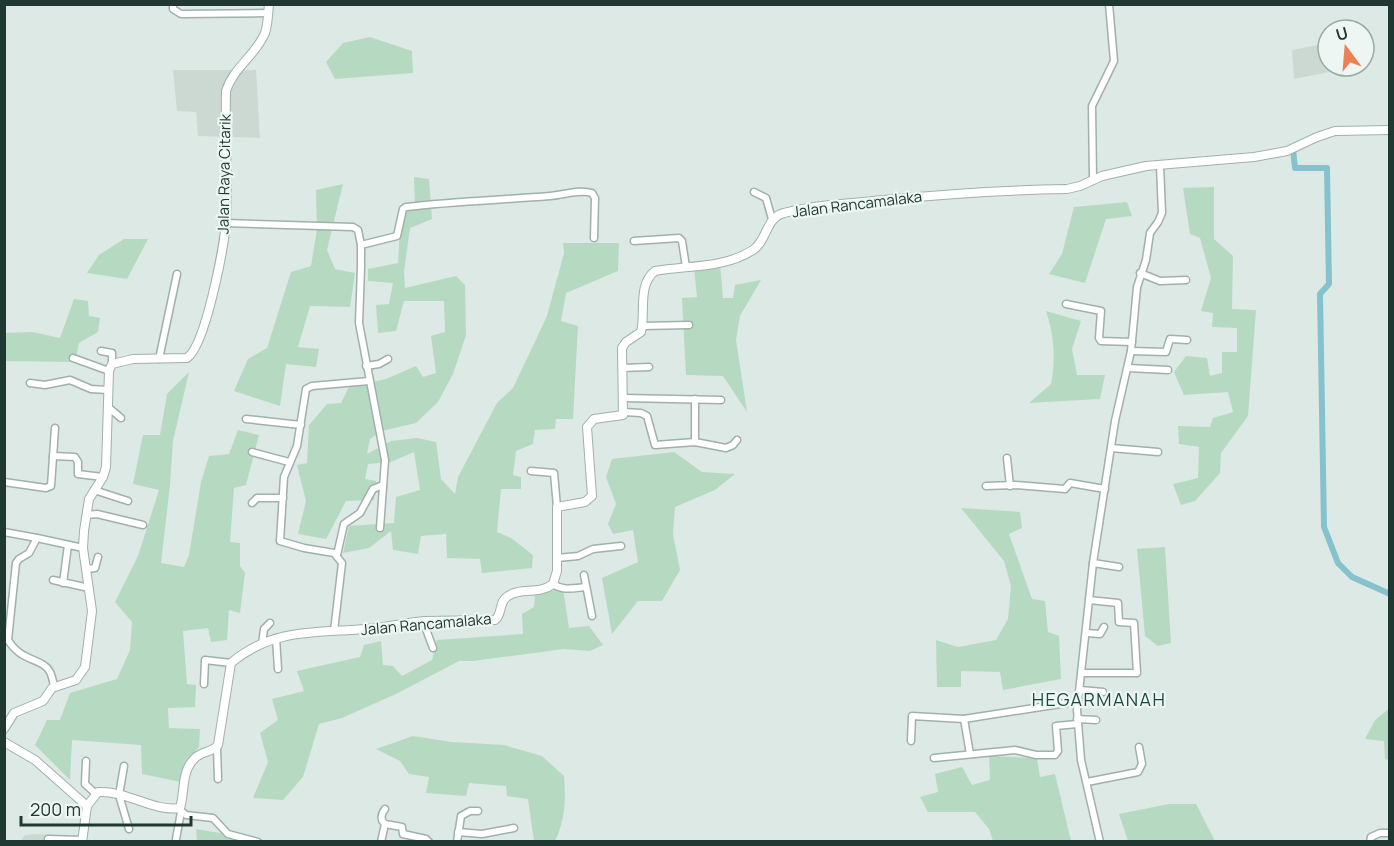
<svg xmlns="http://www.w3.org/2000/svg" width="1394" height="846" font-family="Manrope,sans-serif">
<rect width="100%" height="100%" fill="#dde9e4"/>
<!-- built -->
<g fill="#ccd9d3">
<path d="M1328 43V66L1355 67 1294 79 1292 50Z"/>
<path d="M173 70H256L260 138 198 136 196 112 177 111Z"/>
<path d="M39 834 78 838V841L20 842 25 835Z"/>
</g>
<!-- green -->
<g fill="#b6dac1">
<path d="M370 37 412 51 413 73 335 79 326 62 343 43Z"/>
<path d="M414 177 429 179 432 219 410 228 404 272 405 288 456 276 465 285 466 335 453 374 438 402 416 423 382 431 370 439 367 454 391 441 417 438 436 442 441 479 455 494 458 477 497 403 513 388 547 316 564 253 563 243H619L618 271 566 293 561 321 578 326 573 419H556L555 429 535 430 533 444 516 451 513 475 521 477V489H501L497 532 511 538 533 555 532 568 482 573 480 559 447 558 446 534 421 536 418 554 393 550 391 531 369 548 343 553 349 526 394 523 396 497 420 490 414 452 391 462 368 464 365 479 376 481 374 500 346 501 326 539 298 534 306 501 297 465 307 463 309 425 327 404 341 403 349 387 386 379 416 366 423 377 436 373 431 336 445 332 444 301H404L396 331 378 333 376 305 389 304 393 283 368 281V269L398 263 401 213 415 205Z"/>
<path d="M343 184 327 250 335 269 355 273 350 307 310 306 298 347 319 349 316 367 286 364 280 406 234 391 248 359 267 348 291 272 311 266 317 229 316 190Z"/>
<path d="M1214 187V239L1233 256 1232 309 1256 310 1248 416 1221 453 1220 473 1195 501 1181 505 1173 484 1198 478 1199 447 1179 444 1178 426 1210 427 1213 418 1233 412 1228 392 1184 395 1174 372 1186 356 1207 358 1210 376 1222 373V352H1237V328L1212 327 1213 313 1201 311 1211 278 1200 238 1190 234 1183 188Z"/>
<path d="M1127 202 1132 216 1106 219 1085 283 1049 274 1062 254 1074 207Z"/>
<path d="M124 239H148L127 279 87 273 99 255Z"/>
<path d="M720 263 723 298H733L735 285 761 280 740 316 736 340 747 412 723 376 686 375 682 298 697 297 694 268Z"/>
<path d="M74 299 88 301 89 316 100 318 98 332 79 343 75 362 5 361V333L32 332 60 338Z"/>
<path d="M1046 311 1081 321 1072 349 1077 375H1105L1100 399 1029 403 1051 384C1056 359 1054 335 1046 311Z"/>
<path d="M189 372 173 441 170 485 161 563 184 567 189 555 201 482 209 456 229 454 238 430 259 435 246 485 234 488 230 542 240 543V566L245 573 240 613 229 610 227 640 211 642 208 628 183 631 187 684 196 685 195 707 168 708 169 728 200 729 199 747 187 762 181 782 142 774 141 745 72 740 70 780 35 745 47 720H60L70 693 117 679 130 650 132 622 115 602 138 556 159 490 133 484 143 435H160L167 394Z"/>
<path d="M674 452 702 472 735 474 715 490 675 507 673 534 680 570 662 601H638L612 634 602 578 638 562 633 530 613 534 608 524 616 504 606 477 612 459Z"/>
<path d="M961 508 1020 512 1022 528 1009 534 1032 599 1045 601 1048 632 1059 636 1061 679 1003 690 1000 672 961 671V687H937L936 640 958 647 996 640 1008 619 1011 586 1004 561Z"/>
<path d="M1165 547 1171 643 1158 646 1145 636 1137 549Z"/>
<path d="M563 588 569 628 589 626 603 645 590 651 564 649 473 661H459L396 694 342 718 319 724 303 777 283 800 253 798 268 762 260 733 278 720 272 699 304 691 297 671 360 657 364 645 381 641 383 665 393 666 402 676 432 660 437 640 523 634 522 614 534 607 535 595Z"/>
<path d="M1389 709V760L1385 759 1384 741 1365 739 1375 720Z"/>
<path d="M413 736 452 742 504 745 542 756 564 776C566 799 565 821 555 841H534L528 799 507 796 506 786 469 783 466 796 426 793 429 777 409 774 400 761 376 749Z"/>
<path d="M989 756 1037 758 1040 777 1055 774 1071 841H993L989 829 975 812H928L920 797 938 792 935 774 962 767 972 785 990 780Z"/>
<path d="M1169 804H1196L1215 841H1128L1119 814Z"/>
<path d="M196 829 243 837 242 841H197Z"/>
</g>
<g fill="none" stroke-linecap="round" stroke-linejoin="round">
<!-- canal -->
<path stroke="#86c1ce" stroke-width="6" d="M1293 149 1295 168H1327L1329 284 1320 294 1324 527 1338 563 1352 577 1390 594"/>
<!-- minor casing -->
<g stroke="#a1b0ab" stroke-width="9">
<g id="minor">
<path d="M173 4V9L181 14 268 13"/>
<path d="M1093 179 1092 106 1114 61 1109 4"/>
<path d="M754 192 766 198 772 219"/>
<path d="M226 223 353 227 358 230 361 245V267L359 323 385 460 380 528"/>
<path d="M634 241 679 238 682 241 686 267"/>
<path d="M361 245 397 236 403 209 406 207C454 201 502 200 550 196 563 195 580 189 592 193L595 198 594 238"/>
<path d="M1140 273 1160 281 1186 280"/>
<path d="M1066 304 1101 311 1099 338 1101 341 1132 342"/>
<path d="M642 326 689 325"/>
<path d="M101 351 112 353V364"/>
<path d="M1131 351 1166 352 1170 339 1187 340"/>
<path d="M73 358 109 371"/>
<path d="M159 359 177 274"/>
<path d="M366 366 379 364 388 359"/>
<path d="M622 368 649 367"/>
<path d="M1128 368 1168 370"/>
<path d="M30 383 45 385 70 380 91 389 108 390"/>
<path d="M624 398 721 400"/>
<path d="M695 399V442"/>
<path d="M108 407 121 418"/>
<path d="M624 412 641 413 647 416 655 445 695 442 726 448 733 445 737 440"/>
<path d="M246 419 301 425"/>
<path d="M1111 448 1158 452"/>
<path d="M252 452 289 462"/>
<path d="M53 456 75 457 78 462V474L103 477"/>
<path d="M1007 458 1010 486"/>
<path d="M531 471 554 473 557 507"/>
<path d="M4 482 46 488 51 486 55 428"/>
<path d="M986 486 1015 485 1065 489 1070 483 1105 489"/>
<path d="M94 490 128 501"/>
<path d="M252 503 257 498H283"/>
<path d="M86 515 97 514 143 525"/>
<path d="M4 532 37 538"/>
<path d="M337 555 344 524 360 513 373 489 383 485"/>
<path d="M557 558 578 556 593 549 621 546"/>
<path d="M1093 563 1119 567"/>
<path d="M86 569 95 568 98 557"/>
<path d="M584 575 592 616"/>
<path d="M53 580 89 588"/>
<path d="M63 583 68 545"/>
<path d="M553 584C563 591 574 588 586 587"/>
<path d="M423 621 433 648"/>
<path d="M334 631 342 563 334 553 304 548 280 541 284 477 297 446 306 389 312 386 369 381"/>
<path d="M1086 633 1100 634 1104 627"/>
<path d="M276 638 278 669"/>
<path d="M262 644 264 629 270 623"/>
<path d="M1082 673H1137L1134 623 1119 622 1118 603 1089 600"/>
<path d="M204 684 205 660 231 663"/>
<path d="M54 686C53 681 52 676 50 672 43 658 21 662 8 640L16 563 19 559 29 553 37 538 83 548"/>
<path d="M1081 690 1103 692"/>
<path d="M964 719 970 754"/>
<path d="M1077 719 1096 720"/>
<path d="M911 741 912 716 964 719 1079 701"/>
<path d="M217 748 218 779"/>
<path d="M934 758 1015 750 1036 755H1055L1058 751 1056 726 1077 724"/>
<path d="M86 761 85 784 96 794"/>
<path d="M124 766 119 795 129 829"/>
<path d="M1087 782 1138 772 1142 764 1139 747"/>
<path d="M179 809 186 815 213 818 228 834 258 842"/>
<path d="M385 824 402 827 403 834 426 839 429 842"/>
<path d="M458 832 482 834 514 828"/>
<path d="M48 839 82 840"/>
<path d="M176 839 181 812"/>
<path d="M381 842 385 824C380 820 381 814 385 809"/>
<path d="M457 842 461 816 470 811H478"/>
<path d="M1100 842 1081 760 1077 710 1093 563 1115 421 1131 351 1137 287 1146 260 1150 233 1158 222 1162 213 1160 165"/>
<path d="M1370 842 1371 837 1380 833H1390"/>
</g>
</g>
<!-- tertiary casing -->
<g stroke="#a1b0ab" stroke-width="10">
<g id="tertiary">
<path d="M4 729 14 713 43 701 52 688 76 680 85 667 92 611 83 548 84 531 89 499 103 477 106 467 109 371 112 364 133 359 187 358C206 345 224 246 226 222 228 178 225 135 226 91 233 68 256 55 265 33 268 24 268 14 269 4"/>
<path d="M4 742 35 760 87 806"/>
<path d="M82 842 87 806 98 792C126 790 153 812 180 808 185 792 181 772 194 759 201 751 212 753 218 745L231 663C272 628 317 633 366 629 386 628 406 622 426 621 449 620 472 621 495 620 503 614 498 602 508 596 522 587 539 595 553 584L557 571V507L585 502 592 496 587 427 594 419 623 415 622 348 626 342 641 332C646 313 637 285 655 271 688 265 723 269 753 250 767 241 766 217 784 213 816 205 851 203 884 200 945 194 1006 190 1067 189L1080 186 1102 176 1146 166 1254 157 1287 151 1317 137 1335 131 1390 130"/>
</g>
</g>
<!-- minor -->
<use href="#minor" stroke="#fff" stroke-width="6"/>
<!-- tertiary -->
<use href="#tertiary" stroke="#fff" stroke-width="8"/>
</g>
<g text-anchor="middle" dominant-baseline="central" stroke-width="4.5" stroke-linejoin="round" paint-order="stroke">
<!-- street labels -->
<g font-size="15" fill="#203832" stroke="#edf6f2">
<text transform="translate(224 174) rotate(-89)">Jalan Raya Citarik</text>
<text transform="translate(857 204) rotate(-7)">Jalan Rancamalaka</text>
<text transform="translate(426 624) rotate(-5)">Jalan Rancamalaka</text>
</g>
<!-- quarter labels -->
<g font-size="18" letter-spacing="1.5" fill="#1c493f" stroke="#edf6f2">
<text x="1099" y="699">HEGARMANAH</text>
</g>
</g>
<!-- border -->
<rect width="1394" height="846" fill="none" stroke="#203832" stroke-width="12"/>
<!-- north arrow -->
<g transform="translate(1346 48) rotate(344)"><circle r="28" fill="#edf6f2" stroke="#9baaa5" stroke-width="1.5"/>
<path d="M0-4.5L10 22L0 15L-10 22Z" fill="#ee8056"/>
<text y="-9" font-size="16" font-weight="bold" text-anchor="middle" fill="#203832">U</text>
</g>
<!-- scale -->
<path d="M21 816v9h170v-9" fill="none" stroke="#203832" stroke-width="3"/>
<text x="30" y="816" font-size="18" fill="#203832" stroke="#edf6f2" stroke-width="4.5" paint-order="stroke">200 m</text>
</svg>
